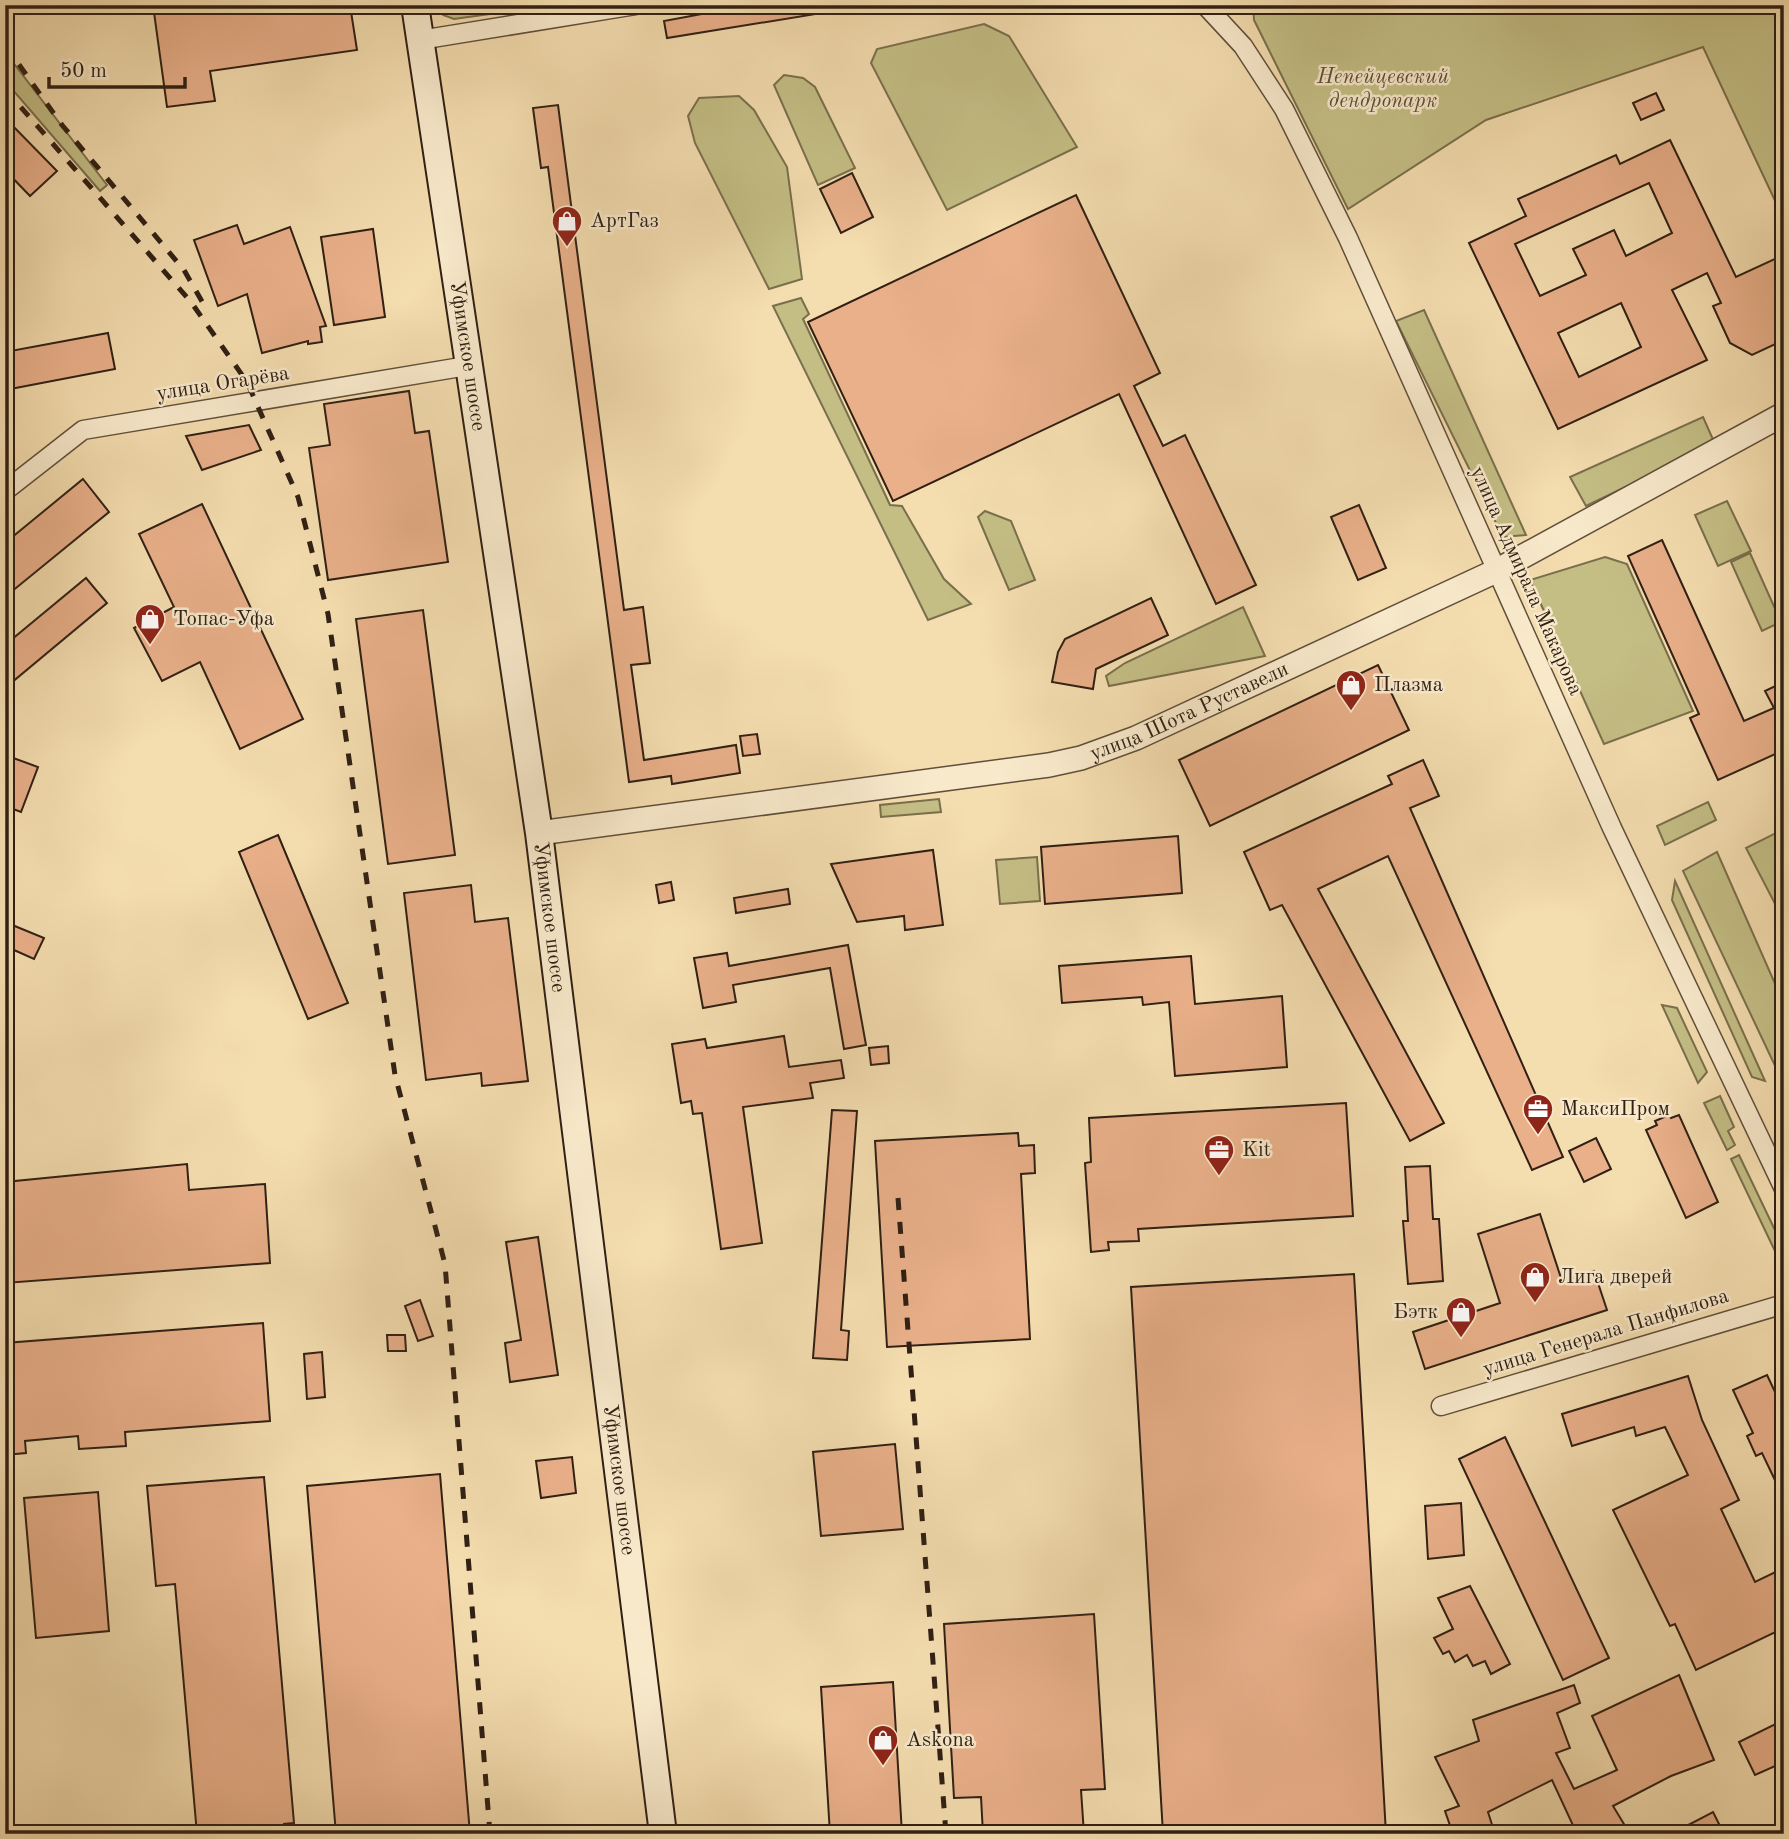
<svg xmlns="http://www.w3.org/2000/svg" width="1789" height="1839" font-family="'Old Standard TT',serif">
<rect width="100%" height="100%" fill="#f4ddaf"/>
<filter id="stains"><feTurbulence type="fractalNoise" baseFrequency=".00286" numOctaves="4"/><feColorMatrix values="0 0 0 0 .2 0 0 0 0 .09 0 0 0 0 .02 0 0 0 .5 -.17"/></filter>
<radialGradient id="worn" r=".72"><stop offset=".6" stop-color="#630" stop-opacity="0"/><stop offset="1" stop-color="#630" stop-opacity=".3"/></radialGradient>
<!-- green -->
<g fill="#c4be85" stroke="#7a6f4c" stroke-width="2">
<path d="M439 5H556L454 19 443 15Z"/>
<path d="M1253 5H1784V220L1703 47 1486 120 1348 209 1254 20Z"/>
<path d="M984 24 1009 36 1077 147 947 210 871 63 877 49Z"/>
<path d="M5 52 107 185 100 191 5 81Z"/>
<path d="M784 75 803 78 815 87 855 168 818 185 774 85Z"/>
<path d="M739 96 754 110 787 167 802 279 769 289 695 143 688 116 699 98Z"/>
<path d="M801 298 809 314 803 319 890 505 902 506 944 579 971 604 928 620 773 306Z"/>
<path d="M1424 310 1526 535 1503 537 1396 321Z"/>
<path d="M1703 417 1715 444 1586 506 1570 477Z"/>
<path d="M1727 501 1751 551 1718 566 1695 515Z"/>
<path d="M985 511 1011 521 1035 580 1009 590 978 517Z"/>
<path d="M1750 553 1781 622 1762 631 1731 562Z"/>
<path d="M1605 557 1627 564 1693 711 1604 744 1530 580Z"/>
<path d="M1243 607 1265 656 1109 686 1106 676 1125 663Z"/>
<path d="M939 799 941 812 881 817 880 805Z"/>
<path d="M1708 802 1716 820 1665 845 1657 826Z"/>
<path d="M1784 829V921L1746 848Z"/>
<path d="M1717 852 1784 1004V1067L1777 1070 1683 871Z"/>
<path d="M1037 857 1040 901 1000 904 996 860Z"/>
<path d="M1675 881 1765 1081 1752 1077 1672 900Z"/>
<path d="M1662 1005 1677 1008 1707 1072 1698 1083Z"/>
<path d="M1720 1096 1734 1127 1728 1131 1735 1145 1727 1150 1704 1103Z"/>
<path d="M1739 1155 1784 1249V1270L1731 1159Z"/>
</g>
<!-- building -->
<g fill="#e9b08a" stroke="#302014" stroke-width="2" fill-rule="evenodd">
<path d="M153 5H350L357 50 210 71 215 101 167 107Z"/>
<path d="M750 5H821L822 13 667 38 664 21Z"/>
<path d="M1656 93 1664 110 1641 120 1633 103Z"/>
<path d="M558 105 624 610 643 607 650 663 631 665 644 760 736 745 740 773 672 784 671 776 629 782 548 167 541 168 533 108Z"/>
<path d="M5 118 57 171 30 196 5 170Z"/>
<path d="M1670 140 1736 277 1779 257 1784 267V331L1778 333 1782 341 1752 355 1730 343 1713 306 1721 303 1707 273 1672 290 1707 360 1558 429 1469 243 1526 216 1518 199 1616 155 1620 164ZM1649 183 1672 233 1626 256 1614 230 1573 249 1586 275 1540 296 1515 244ZM1621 303 1641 347 1579 377 1558 333Z"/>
<path d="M852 173 873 217 841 233 820 189Z"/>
<path d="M1076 195 1160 373 1134 386 1163 446 1185 435 1256 585 1216 604 1119 394 893 501 808 322Z"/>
<path d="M237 225 244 244 290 227 326 326 320 327 322 342 308 344V341L262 353 247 294 218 306 194 240Z"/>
<path d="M373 229 385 317 334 325 321 237Z"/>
<path d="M108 333 115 369 5 390V352Z"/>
<path d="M409 391 415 433 429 431 448 562 328 580 309 448 330 445 324 404Z"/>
<path d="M249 425 261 450 202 470 186 436Z"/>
<path d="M83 479 109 512 5 597V543Z"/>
<path d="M202 504 303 719 240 749 200 662 162 681 134 628 174 607 139 534Z"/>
<path d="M1359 505 1386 568 1358 580 1331 517Z"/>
<path d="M1662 540 1744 721 1774 708 1765 691 1784 682V750L1718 780 1690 718 1699 714 1628 556Z"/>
<path d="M86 578 107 603 5 688V645Z"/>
<path d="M1151 598 1168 635 1096 669 1093 689 1052 682 1058 652 1065 639Z"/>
<path d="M423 610 455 855 388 864 356 619Z"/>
<path d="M1378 665 1409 730 1210 826 1179 760Z"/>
<path d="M757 734 760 754 743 756 740 736Z"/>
<path d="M5 755 38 767 21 812 5 806Z"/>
<path d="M1423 760 1439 796 1410 808 1563 1157 1532 1170 1388 856 1318 889 1444 1123 1410 1141 1282 905 1270 910 1244 852 1392 784 1388 776Z"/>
<path d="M278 835 348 1003 308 1019 239 852Z"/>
<path d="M1178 836 1182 893 1045 904 1041 847Z"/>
<path d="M933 850 943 925 905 930 904 916 857 922 831 864Z"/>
<path d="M671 882 674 900 659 903 656 885Z"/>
<path d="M471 885 475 922 508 918 528 1081 482 1086 481 1073 426 1080 404 893Z"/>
<path d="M788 889 790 904 736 913 734 898Z"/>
<path d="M5 922 44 938 34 959 5 946Z"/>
<path d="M848 945 866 1045 844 1049 830 968 733 985 736 1002 703 1008 694 958 727 953 729 966Z"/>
<path d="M1191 956 1195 1004 1282 996 1287 1067 1175 1076 1169 1002 1143 1005 1142 997 1062 1003 1059 966Z"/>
<path d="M784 1036 789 1067 841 1060 844 1078 810 1083 813 1098 743 1107 762 1243 721 1249 702 1113 693 1114 691 1101 681 1103 672 1044 705 1039 707 1048Z"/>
<path d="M888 1046 889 1063 871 1065 869 1048Z"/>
<path d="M1346 1103 1353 1216 1138 1229 1139 1241 1108 1242 1109 1250 1091 1252 1085 1163 1091 1162 1089 1118Z"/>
<path d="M832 1110 857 1111 841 1330 849 1331 847 1360 813 1358Z"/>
<path d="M1669 1115 1671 1118 1679 1115 1718 1202 1686 1218 1646 1130 1657 1125 1655 1121Z"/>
<path d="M1018 1133 1019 1146 1034 1145 1035 1173 1021 1174 1030 1339 887 1347 875 1141Z"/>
<path d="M1596 1138 1611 1169 1584 1182 1569 1151Z"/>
<path d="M187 1164 189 1190 265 1184 270 1263 5 1283V1182Z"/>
<path d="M1430 1166 1433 1219H1439L1443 1281 1408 1284 1403 1221H1408L1405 1167Z"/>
<path d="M1540 1214 1562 1281 1594 1271 1607 1310 1425 1369 1413 1332 1500 1303 1478 1234Z"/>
<path d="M538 1237 558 1375 510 1382 505 1343 521 1340 506 1242Z"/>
<path d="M1354 1274 1386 1834H1163L1131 1287Z"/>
<path d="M420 1300 433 1336 418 1341 405 1306Z"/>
<path d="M263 1323 270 1421 125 1432 126 1446 79 1449 78 1436 25 1441 26 1453 5 1455V1343Z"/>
<path d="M387 1335H405L406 1351H388Z"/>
<path d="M322 1352 325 1397 307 1399 304 1354Z"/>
<path d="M1767 1375 1784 1411V1499L1762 1453 1756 1456 1747 1436 1753 1433 1733 1390Z"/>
<path d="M1688 1376 1702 1420 1739 1500 1721 1509 1755 1582 1784 1568V1628L1696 1670 1675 1624 1670 1626 1613 1510 1688 1475 1665 1427 1636 1436 1634 1427 1572 1446 1562 1414Z"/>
<path d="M1505 1437 1609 1658 1563 1680 1459 1459Z"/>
<path d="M895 1444 903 1529 821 1536 813 1452Z"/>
<path d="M572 1457 576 1493 541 1498 536 1461Z"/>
<path d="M440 1474 470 1834H336L307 1486Z"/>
<path d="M264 1477 294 1823 284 1824 285 1834H197L175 1584 156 1586 147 1486Z"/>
<path d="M98 1492 109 1631 36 1638 24 1498Z"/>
<path d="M1461 1503 1464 1555 1428 1559 1425 1506Z"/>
<path d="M1470 1586 1510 1664 1491 1674 1485 1661 1473 1666 1467 1655 1455 1662 1449 1651 1443 1654 1434 1638 1453 1629 1438 1598Z"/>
<path d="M1094 1614 1105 1789 1081 1790 1084 1834H983L981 1797 954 1798 944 1624Z"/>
<path d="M1679 1675 1714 1760 1671 1776 1613 1806 1630 1834H1577L1552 1780 1488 1812 1495 1834H1453L1445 1811 1459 1806 1435 1757 1479 1741 1473 1720 1574 1685 1580 1703 1557 1713 1570 1748 1556 1753 1574 1789 1617 1770 1592 1716Z"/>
<path d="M893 1682 902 1834H830L821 1687Z"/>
<path d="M1784 1720V1762L1755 1775 1739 1742Z"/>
<path d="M1713 1812 1724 1834H1671Z"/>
</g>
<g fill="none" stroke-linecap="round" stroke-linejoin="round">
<!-- minor casing -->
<g stroke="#614f3b" stroke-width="21">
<g id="minor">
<path d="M1205 5 1243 46 1284 109 1348 238 1612 828 1784 1189"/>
<path d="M420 40 636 5"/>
<path d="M5 491 83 430 467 366"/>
<path d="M1441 1406 1784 1304"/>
</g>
</g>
<!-- tertiary casing -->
<g stroke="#614f3b" stroke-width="26">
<g id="tertiary">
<path id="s1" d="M539 833 1049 765 1081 758 1136 738 1496 571 1784 414"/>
</g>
</g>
<!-- secondary casing -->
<g stroke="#302014" stroke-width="30">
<g id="secondary">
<path id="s2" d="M415 5 539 833 663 1834"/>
</g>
</g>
<!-- minor -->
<use href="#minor" stroke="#f8e9cb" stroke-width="18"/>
<!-- tertiary -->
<use href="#tertiary" stroke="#f8e9cb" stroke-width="23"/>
<!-- secondary -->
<use href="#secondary" stroke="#f8e9cb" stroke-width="26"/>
<!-- rail -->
<g stroke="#302014" stroke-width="5" stroke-dasharray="12 12" stroke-linecap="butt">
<path d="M5 45 62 125 184 270 208 312"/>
<path d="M5 89 191 302 247 382 298 497 328 614 395 1075 445 1264 490 1834"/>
<path d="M898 1198 946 1834"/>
</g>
</g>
<!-- icons -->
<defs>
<g id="shop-pin" transform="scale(1.575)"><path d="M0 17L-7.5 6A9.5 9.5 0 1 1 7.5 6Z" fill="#8f2418" stroke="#f8e9cb"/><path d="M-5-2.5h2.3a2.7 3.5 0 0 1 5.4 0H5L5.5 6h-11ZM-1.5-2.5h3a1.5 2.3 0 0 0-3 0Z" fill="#fff"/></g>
<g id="office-pin" transform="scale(1.575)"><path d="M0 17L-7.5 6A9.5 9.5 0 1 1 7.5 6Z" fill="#8f2418" stroke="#f8e9cb"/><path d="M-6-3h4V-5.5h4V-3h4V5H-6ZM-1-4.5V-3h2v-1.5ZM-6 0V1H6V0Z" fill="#fff"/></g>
</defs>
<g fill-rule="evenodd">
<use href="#shop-pin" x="567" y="221"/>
<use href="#shop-pin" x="150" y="619"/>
<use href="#shop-pin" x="1351" y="685"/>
<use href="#office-pin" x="1538" y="1109"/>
<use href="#office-pin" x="1219" y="1150"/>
<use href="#shop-pin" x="1535" y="1277"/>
<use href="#shop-pin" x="1461" y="1312"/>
<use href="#shop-pin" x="883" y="1740"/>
</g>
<g text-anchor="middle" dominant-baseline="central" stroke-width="5" stroke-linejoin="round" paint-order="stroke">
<!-- park labels -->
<g font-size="21" font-style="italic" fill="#5c4f36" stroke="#f8e9cb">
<text x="1383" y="77">Непейцевский<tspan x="1383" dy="24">дендропарк</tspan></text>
</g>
<!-- poi labels -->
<g font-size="21" fill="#302014" stroke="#f8e9cb" text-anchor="start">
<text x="590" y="221">АртГаз</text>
<text x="173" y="619">Топас-Уфа</text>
<text x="1374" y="685">Плазма</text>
<text x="1561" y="1109">МаксиПром</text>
<text x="1242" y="1150">Kit</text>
<text x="1558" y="1277">Лига дверей</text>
<text x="1438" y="1312" text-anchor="end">Бэтк</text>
<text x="906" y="1740">Askona</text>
</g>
<!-- street labels -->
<g font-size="21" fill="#302014" stroke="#f8e9cb">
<text stroke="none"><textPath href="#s2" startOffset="355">Уфимское шоссе</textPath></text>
<text transform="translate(223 384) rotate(-9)">улица Огарёва</text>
<text transform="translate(1526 581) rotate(66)">улица Адмирала Макарова</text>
<text stroke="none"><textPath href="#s1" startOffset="665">улица Шота Руставели</textPath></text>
<text stroke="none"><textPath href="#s2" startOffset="922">Уфимское шоссе</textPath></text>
<text transform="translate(1606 1333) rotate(-17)">улица Генерала Панфилова</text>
<text stroke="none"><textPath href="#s2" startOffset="1489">Уфимское шоссе</textPath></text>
</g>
</g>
<!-- margin -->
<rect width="1789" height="1839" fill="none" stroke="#f4ddaf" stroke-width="28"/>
<rect x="7" y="7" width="1775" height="1825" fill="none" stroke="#302014" stroke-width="3.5"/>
<rect x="14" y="14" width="1761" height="1811" fill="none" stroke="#302014" stroke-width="2"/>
<!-- scale -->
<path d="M49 77v10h136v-10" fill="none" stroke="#302014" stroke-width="3.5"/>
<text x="60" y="77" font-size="21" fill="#302014" stroke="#f8e9cb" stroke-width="5" paint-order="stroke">50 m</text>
<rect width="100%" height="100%" filter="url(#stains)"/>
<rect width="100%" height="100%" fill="url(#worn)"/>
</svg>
